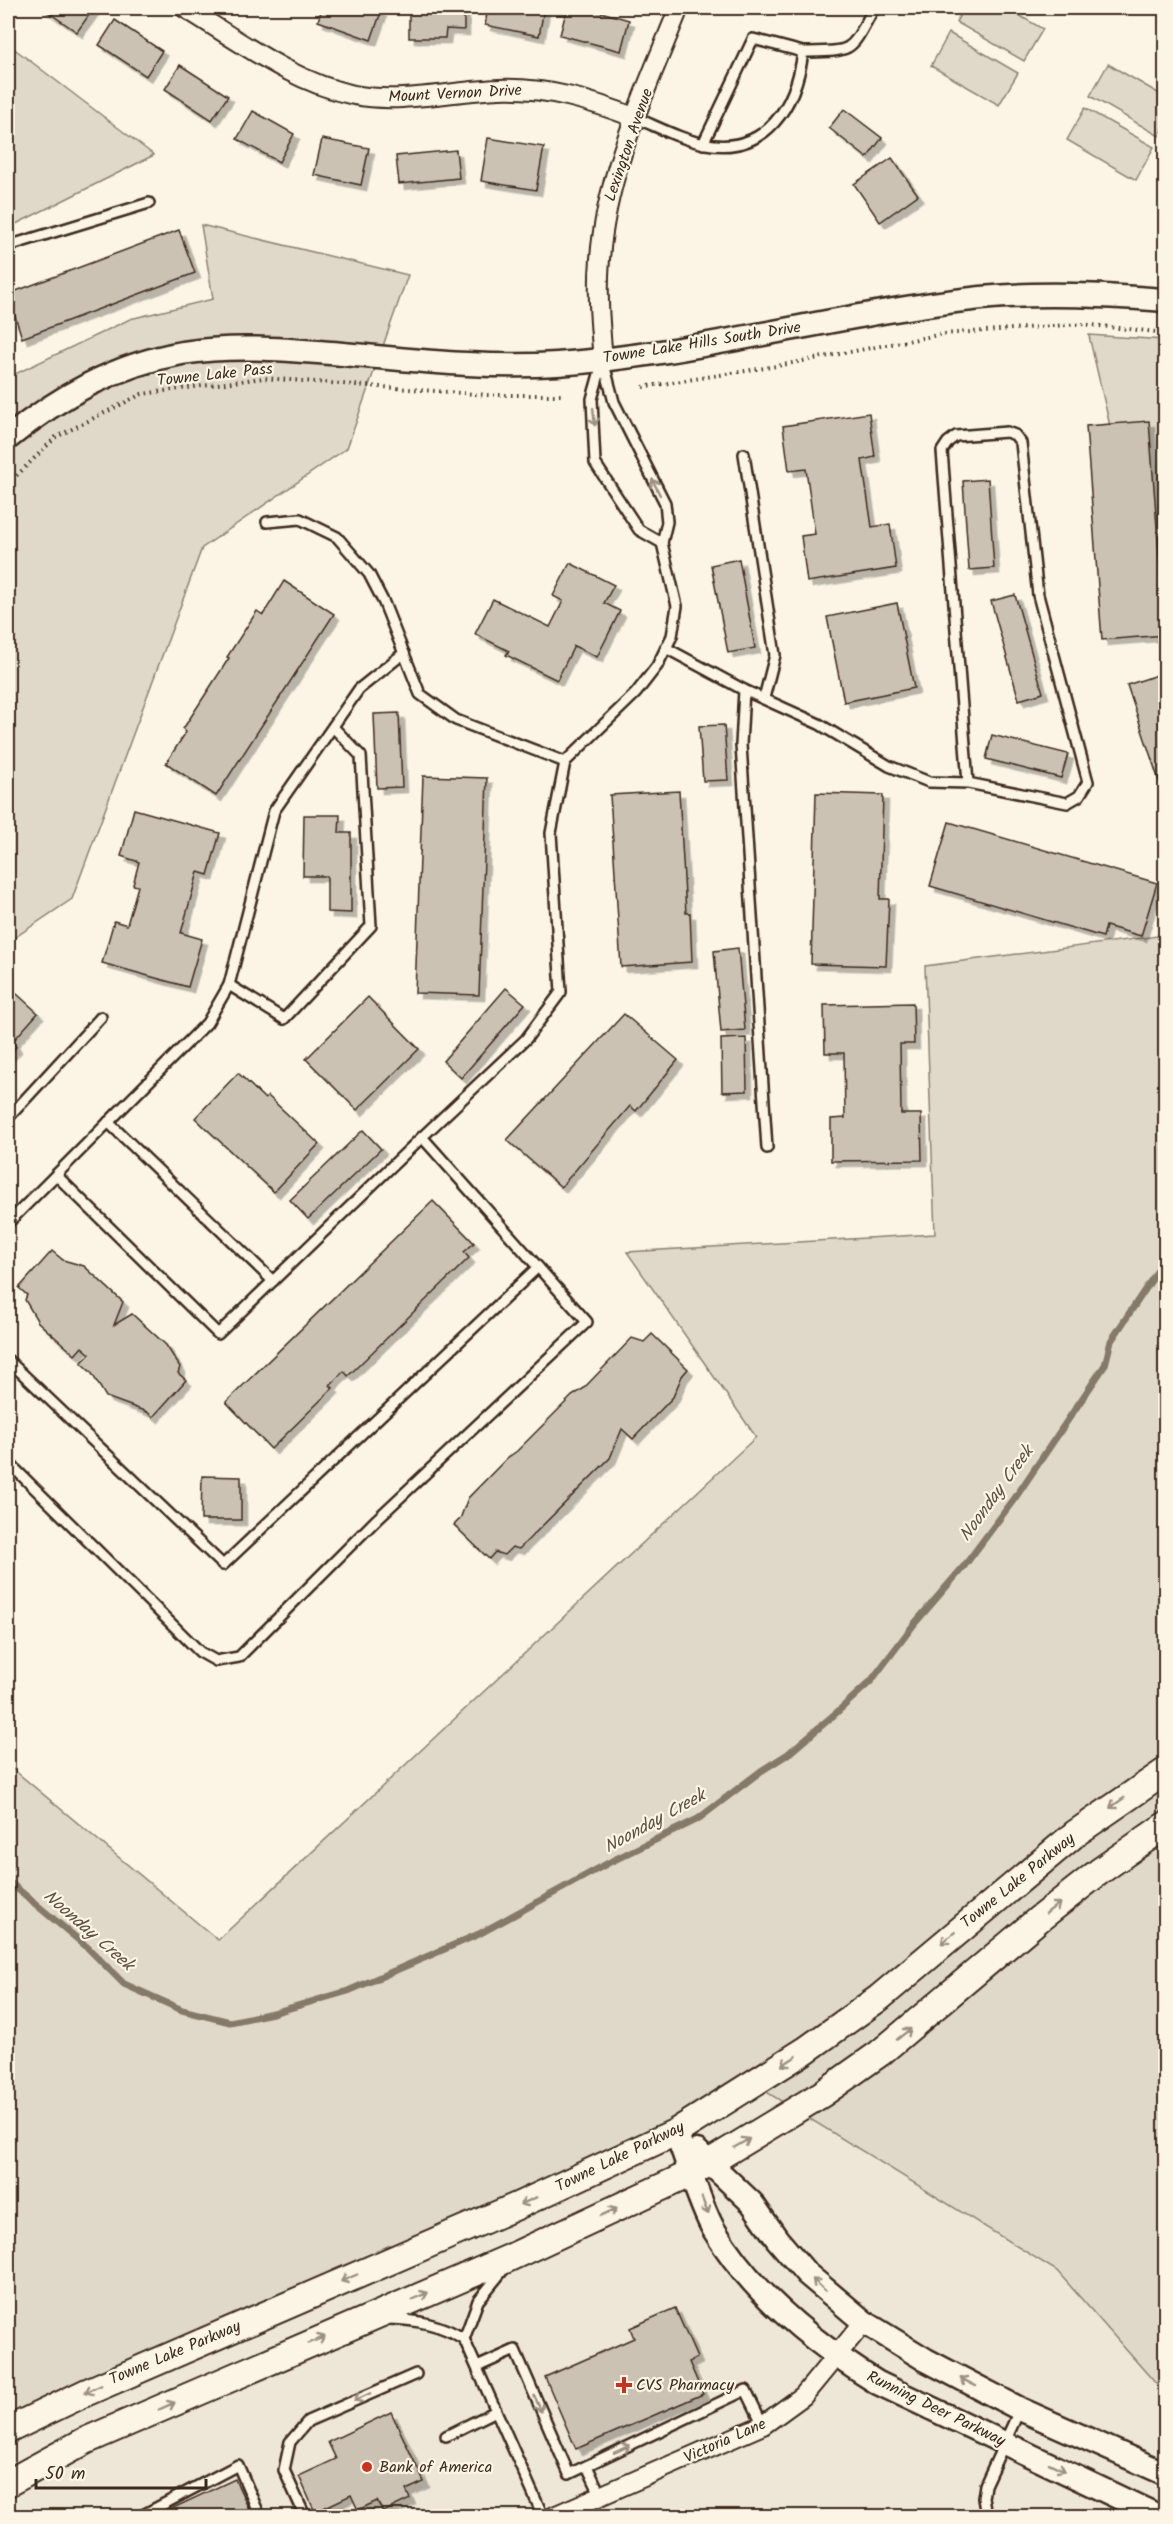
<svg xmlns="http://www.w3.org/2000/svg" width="1173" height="2524" font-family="Kalam,sans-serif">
<defs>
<filter id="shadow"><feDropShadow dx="5.5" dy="5.5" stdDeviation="0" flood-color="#0004"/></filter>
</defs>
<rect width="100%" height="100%" fill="#fcf5e5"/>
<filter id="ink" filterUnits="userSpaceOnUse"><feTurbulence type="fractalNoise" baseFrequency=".0167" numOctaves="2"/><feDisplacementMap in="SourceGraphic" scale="12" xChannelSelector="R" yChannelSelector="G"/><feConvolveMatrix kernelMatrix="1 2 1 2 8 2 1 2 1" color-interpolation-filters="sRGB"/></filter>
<g filter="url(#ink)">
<!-- built -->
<path fill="#eee6d6" d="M757 2086 1057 2271 1165 2394V2516H8V2416L166 2361Z"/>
<!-- green -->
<g fill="#e0d8c8" stroke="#8e8173" stroke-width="1.5">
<path d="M964 8H1006L1043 29 1024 61 956 22Z"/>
<path d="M949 33 1018 73 999 105 931 66Z"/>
<path d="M8 44 154 155 8 228Z"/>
<path d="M1108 64 1165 97V124L1159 136 1090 96Z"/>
<path d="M1085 108 1154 147 1136 180 1067 140Z"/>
<path d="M201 225 408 275 347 448 202 548 72 899 8 942V382L17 373 130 319 213 299Z"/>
<path d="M1089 335 1165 340V662L1089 336Z"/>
<path d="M1165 935V2394L1057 2271 757 2086 166 2361 8 2416V1765L218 1940 756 1437 627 1252 935 1234 925 966Z"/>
</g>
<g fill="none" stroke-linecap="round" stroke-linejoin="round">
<!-- stream -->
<path stroke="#85796b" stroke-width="7" d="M8 1881 87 1947 124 1984 182 2010 230 2022 273 2013 348 1991 479 1934 612 1861 698 1819 761 1771 788 1754 835 1714 871 1681 915 1623 965 1565 1015 1498 1105 1365 1111 1341 1166 1258"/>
</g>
<!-- building -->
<g fill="#ccc2b3" stroke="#3b2a1e" stroke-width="1.5" filter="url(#shadow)">
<path d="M42 8H94L77 32Z"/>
<path d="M322 8H367L381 12 371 40 318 21Z"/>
<path d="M409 8H464V30L446 29 445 38H409Z"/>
<path d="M488 8 544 9 539 36 485 25Z"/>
<path d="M567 8H595L594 10 629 20 621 51 560 35Z"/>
<path d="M115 20 162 51 146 76 99 45Z"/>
<path d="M180 65 228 96 212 120 165 89Z"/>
<path d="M844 109 882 138 867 158 829 128Z"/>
<path d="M253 111 294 134 279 162 237 139Z"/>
<path d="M488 138 544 147 536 190 481 181Z"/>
<path d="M322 139 369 148 361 185 314 175Z"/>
<path d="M456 150 459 178 399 184 396 156Z"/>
<path d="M892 158 918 195 880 222 854 184Z"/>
<path d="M179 230 195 273 22 338 8 294Z"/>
<path d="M869 413 875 457 862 460 872 527 890 524 896 568 807 582 801 536 815 534 806 469 789 471 783 426Z"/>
<path d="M1149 421 1165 635 1102 640 1086 426Z"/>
<path d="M988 479 994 568 969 570 963 481Z"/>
<path d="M739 559 755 648 728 653 711 565Z"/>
<path d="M570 563 614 585 604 603 620 611 597 657 574 646 557 680 506 655 509 651 475 634 493 599 550 627 563 601 553 596Z"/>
<path d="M284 581 334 614 216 796 166 763 186 732 183 729 229 658 227 657 257 611 263 615Z"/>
<path d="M1015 595 1043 693 1019 700 991 601Z"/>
<path d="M897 603 914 688 844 702 827 617Z"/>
<path d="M1166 672V802L1127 685Z"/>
<path d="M399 713 402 787 377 788 374 714Z"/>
<path d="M724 725 728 780 703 781 699 726Z"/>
<path d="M992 735 1068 754 1061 778 986 759Z"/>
<path d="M423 776 487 778 479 995 415 993Z"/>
<path d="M679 791 686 913H690L692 962 621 967 610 795Z"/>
<path d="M816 793 883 795 880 899H889L886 966 811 964Z"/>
<path d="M134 809 220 833 208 875 198 872 181 933 202 939 188 987 102 963 114 921 127 925 138 886 133 885 139 862 121 856Z"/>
<path d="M304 815H340L339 833H351V913L327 912V876H303Z"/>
<path d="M949 822 1157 883 1141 936 1106 926 1103 937 930 886Z"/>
<path d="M738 948 745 1030 721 1032 714 951Z"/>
<path d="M8 986 38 1013 13 1041 16 1047 8 1056Z"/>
<path d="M506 988 525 1004 461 1078 443 1061Z"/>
<path d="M368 997 419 1049 357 1110 306 1059Z"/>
<path d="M913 1003 914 1044H900L901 1114H921L922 1160 831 1161V1119L845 1118 844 1053H825L824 1005Z"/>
<path d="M624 1014 678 1060 636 1111 630 1106 561 1187 507 1140Z"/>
<path d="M746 1038 747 1091 722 1092 721 1039Z"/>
<path d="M238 1073 265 1099 268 1096 319 1144 274 1192 195 1118Z"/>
<path d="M363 1130 381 1149 308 1219 290 1200Z"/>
<path d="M433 1201 474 1243 464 1252 469 1258 348 1376 344 1371 330 1385 333 1388 271 1449 226 1402Z"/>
<path d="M52 1251 63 1260 84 1266 123 1302 114 1325 132 1314 166 1345 180 1367 178 1373 186 1380 153 1417 147 1412 106 1397 91 1372 81 1363 90 1354 82 1347 75 1355 38 1322 25 1300 27 1295 19 1288Z"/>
<path d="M652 1334 688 1369 682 1376 673 1397 633 1439 622 1429 610 1458 519 1549 512 1547 504 1555 495 1552 489 1559 454 1525 460 1519 468 1498 507 1458 517 1451 572 1396 583 1389 632 1338 644 1342Z"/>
<path d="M202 1476 241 1477V1520H201Z"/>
<path d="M675 2308 697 2358 689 2362 703 2394 576 2449 545 2377 634 2338 630 2328Z"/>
<path d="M391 2412 424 2482 406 2490 410 2499 383 2512 377 2501 358 2510 351 2495 315 2512 299 2476 336 2459 328 2442Z"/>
<path d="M235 2479 252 2516H175L171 2509Z"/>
</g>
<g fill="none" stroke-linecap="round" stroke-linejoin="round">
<!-- service casing -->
<g stroke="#3b2a1e" stroke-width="14">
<g id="service">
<path d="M803 52C856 51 849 53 874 8"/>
<path d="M636 118C658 127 682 140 706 144 767 155 796 105 803 52L753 39 703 144"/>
<path d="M8 246 149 203"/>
<path d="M603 360 592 399 595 463 639 530 662 543"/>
<path d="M744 454 775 655 764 698"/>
<path d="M267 522 300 519 337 537 369 574 384 603 420 694 456 720 565 762"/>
<path d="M666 648 744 690 819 724 889 766 929 782 968 783 1067 803 1079 796 1088 782 1038 595 1021 443 1015 435 1007 432 956 436 948 442 942 451 968 783"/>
<path d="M744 690 741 745 767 1148"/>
<path d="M229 985 284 1019 371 926 361 756 333 727"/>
<path d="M8 1118 101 1017"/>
<path d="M108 1122 273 1281"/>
<path d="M56 1175 218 1334 422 1137"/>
<path d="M8 1223 207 1023 229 985 274 811 359 689 404 653"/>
<path d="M8 1360 223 1565 538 1267"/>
<path d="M8 1462 200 1652 216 1661 239 1657 377 1519 587 1322 422 1137 526 1039 561 992 551 833 565 762 636 693 657 666 672 636 677 606 662 543 667 522 665 503 614 402 603 360"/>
<path d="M389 2319C416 2320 441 2324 464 2339L543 2516"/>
<path d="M464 2339 478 2301 504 2269"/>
<path d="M477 2367 515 2350 569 2474 746 2390 763 2425"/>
<path d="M446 2436 496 2411"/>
<path d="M587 2466 601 2496"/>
<path d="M141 2516 238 2465 260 2516"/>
<path d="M305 2516 284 2470 290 2442 308 2421 416 2374"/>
<path d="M986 2516 983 2498 985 2485 1020 2409"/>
</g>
</g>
<!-- minor casing -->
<g stroke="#3b2a1e" stroke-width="22">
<g id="minor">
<path d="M185 8C238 40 292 82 354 95 402 104 451 91 499 89 547 87 592 101 636 118"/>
<path d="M603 360C600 326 597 293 600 259 606 172 647 88 679 8"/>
<path d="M554 2516 763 2425 803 2396 864 2322"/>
</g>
</g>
<!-- tertiary casing -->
<g stroke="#3b2a1e" stroke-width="27">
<g id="tertiary">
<path d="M8 438C60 396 115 365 182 353 232 345 281 349 331 353 406 359 481 369 557 364 700 354 839 313 981 298 1042 292 1104 295 1166 300"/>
<path d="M676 2132C687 2160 700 2206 714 2230 753 2295 815 2344 878 2383L1158 2516"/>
<path d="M697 2151 752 2203 777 2239 807 2274 864 2322 926 2360 1020 2409 1166 2474"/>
</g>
</g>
<!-- secondary casing -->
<g stroke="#3b2a1e" stroke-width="30">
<g id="secondary">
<path d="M8 2430 85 2393 517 2206 676 2132 806 2050 879 1998 1076 1833 1166 1771"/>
<path d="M8 2483 85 2441 507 2259 692 2173 822 2094 880 2053 1039 1919 1100 1871 1166 1825"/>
</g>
</g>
<!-- path -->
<g stroke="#3b2a1e" stroke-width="4" stroke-dasharray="1.5 4.5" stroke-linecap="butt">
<path d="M643 387 777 366 943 334 1081 324 1166 333"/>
<path d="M8 484 56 437 142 394 263 378 488 395H562"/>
</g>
<!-- service -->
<use href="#service" stroke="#fcf5e5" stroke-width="9"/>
<!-- minor -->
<use href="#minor" stroke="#fcf5e5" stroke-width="18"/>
<!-- tertiary -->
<use href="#tertiary" stroke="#fcf5e5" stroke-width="22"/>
<!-- secondary -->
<use href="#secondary" stroke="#fcf5e5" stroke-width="26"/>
</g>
<!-- one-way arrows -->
<defs><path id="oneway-shaft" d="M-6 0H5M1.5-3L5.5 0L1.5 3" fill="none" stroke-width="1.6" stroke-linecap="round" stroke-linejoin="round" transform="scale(1.5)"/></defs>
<g stroke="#9c9082">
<use href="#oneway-shaft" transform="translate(594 417) rotate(84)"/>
<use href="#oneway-shaft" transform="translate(656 487) rotate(-116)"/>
<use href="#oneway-shaft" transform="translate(1117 1803) rotate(145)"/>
<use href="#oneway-shaft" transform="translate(1053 1908) rotate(-38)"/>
<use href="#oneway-shaft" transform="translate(948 1938) rotate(139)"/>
<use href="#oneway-shaft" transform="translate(904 2034) rotate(-38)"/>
<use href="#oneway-shaft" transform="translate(789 2061) rotate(147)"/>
<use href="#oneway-shaft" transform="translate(742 2143) rotate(-30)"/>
<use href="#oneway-shaft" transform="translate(528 2201) rotate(156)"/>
<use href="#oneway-shaft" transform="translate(705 2206) rotate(69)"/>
<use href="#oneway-shaft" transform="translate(609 2212) rotate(-24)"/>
<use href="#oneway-shaft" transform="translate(349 2278) rotate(157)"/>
<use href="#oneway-shaft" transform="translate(819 2285) rotate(-137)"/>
<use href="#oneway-shaft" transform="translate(420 2296) rotate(-23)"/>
<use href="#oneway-shaft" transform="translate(317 2340) rotate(-23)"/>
<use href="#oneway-shaft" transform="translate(968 2382) rotate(-153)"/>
<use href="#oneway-shaft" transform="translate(93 2389) rotate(156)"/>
<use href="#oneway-shaft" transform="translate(362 2397) rotate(156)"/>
<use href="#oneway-shaft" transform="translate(538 2404) rotate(66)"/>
<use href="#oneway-shaft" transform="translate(167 2406) rotate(-24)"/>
<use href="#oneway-shaft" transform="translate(622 2449) rotate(-25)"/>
<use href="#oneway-shaft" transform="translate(1057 2467) rotate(26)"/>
</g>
</g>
<!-- markers -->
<g fill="#c8321e" stroke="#fcf5e5" stroke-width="2">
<path d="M621 2376h6v6h6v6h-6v6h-6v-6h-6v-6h6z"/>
<circle cx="367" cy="2467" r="6"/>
</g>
<g text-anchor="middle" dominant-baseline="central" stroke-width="4.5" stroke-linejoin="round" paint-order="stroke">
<!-- street labels -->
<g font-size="16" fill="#3b2a1e" stroke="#fcf5e5">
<text transform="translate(455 94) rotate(-3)">Mount Vernon Drive</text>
<text transform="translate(629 145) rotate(-71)">Lexington Avenue</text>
<text transform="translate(702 343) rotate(-9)">Towne Lake Hills South Drive</text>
<text transform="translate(215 375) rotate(-6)">Towne Lake Pass</text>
<text transform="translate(1018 1881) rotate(-39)">Towne Lake Parkway</text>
<text transform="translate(620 2157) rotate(-26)">Towne Lake Parkway</text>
<text transform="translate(175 2353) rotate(-23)">Towne Lake Parkway</text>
<text transform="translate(936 2409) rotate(26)">Running Deer Parkway</text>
<text transform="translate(725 2441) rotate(-24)">Victoria Lane</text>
</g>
<!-- poi labels -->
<g font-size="16" fill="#3b2a1e" stroke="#fcf5e5" text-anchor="start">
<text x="636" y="2385">CVS Pharmacy</text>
<text x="379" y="2467">Bank of America</text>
</g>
<!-- water labels -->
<g font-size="18" font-style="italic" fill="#605144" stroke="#fcf5e5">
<text transform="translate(997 1494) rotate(-54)">Noonday Creek</text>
<text transform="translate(655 1822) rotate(-29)">Noonday Creek</text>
<text transform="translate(88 1931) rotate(41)">Noonday Creek</text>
</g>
</g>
<!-- margin -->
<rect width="1173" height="2524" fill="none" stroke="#fcf5e5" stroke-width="30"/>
<rect x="15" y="15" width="1143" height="2494" fill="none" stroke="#3b2a1e" stroke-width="2" filter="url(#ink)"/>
<!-- scale -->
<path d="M36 2479v9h170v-9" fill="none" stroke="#3b2a1e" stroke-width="3"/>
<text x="45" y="2479" font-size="18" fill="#3b2a1e" stroke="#fcf5e5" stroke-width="4.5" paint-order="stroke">50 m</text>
</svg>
